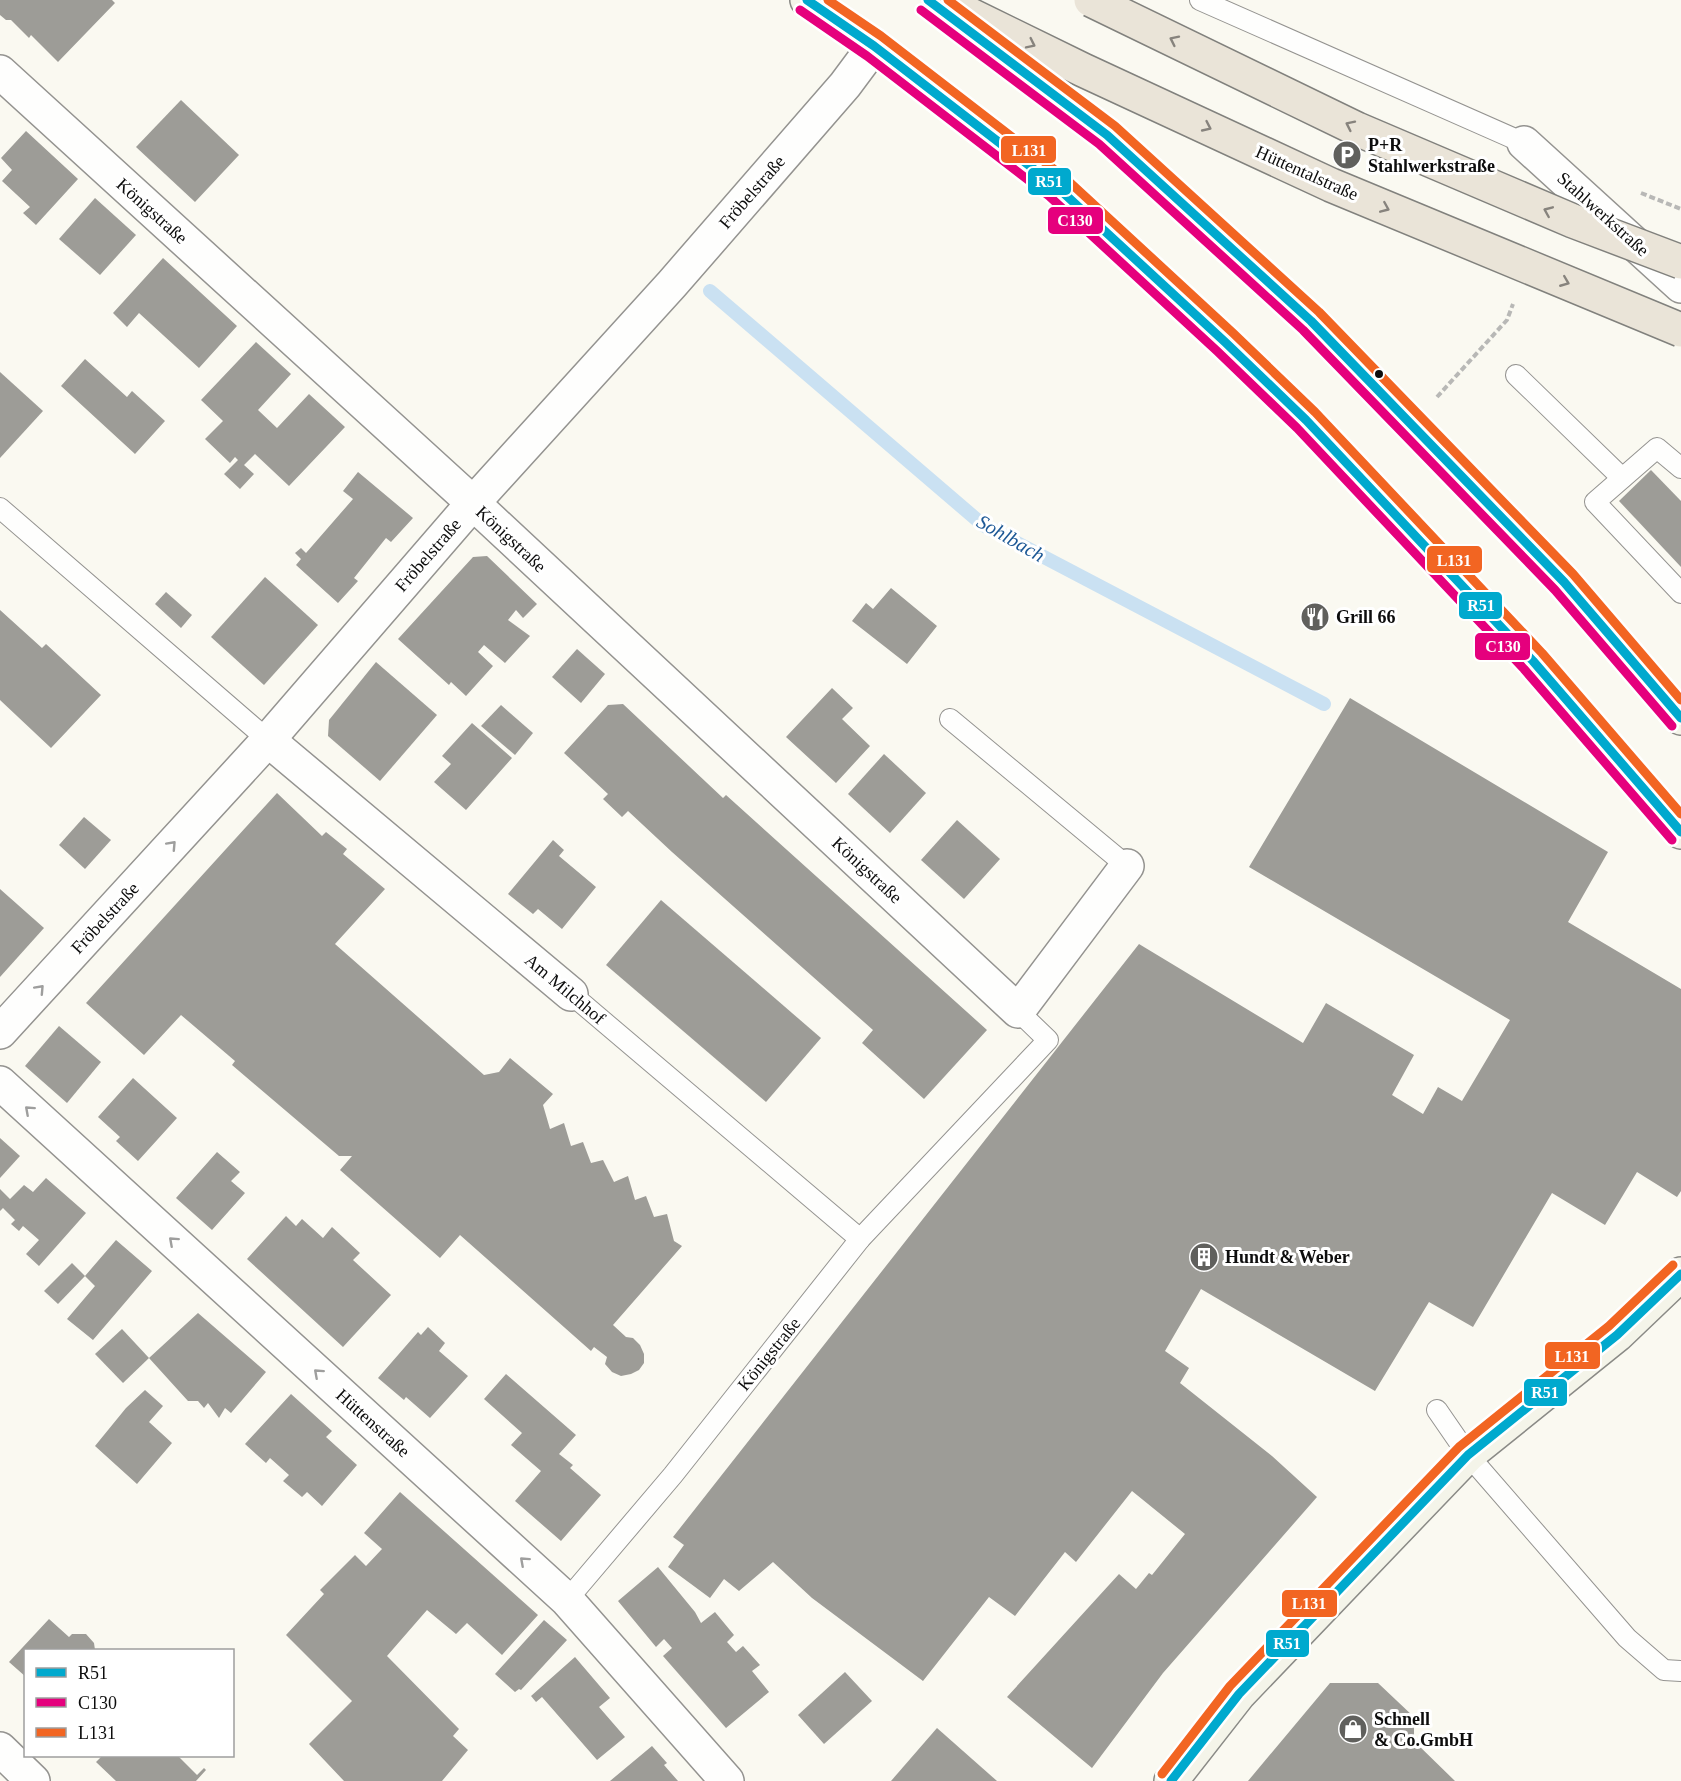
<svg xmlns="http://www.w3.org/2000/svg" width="1681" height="1781" font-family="'Times New Roman',serif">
<rect width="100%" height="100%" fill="#faf9f1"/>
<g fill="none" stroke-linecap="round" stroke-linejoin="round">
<!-- stream -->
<path stroke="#cae1f2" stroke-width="14" d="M710 291 983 525 1324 704"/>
</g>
<!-- building -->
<g fill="#9d9c97">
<path d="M0 0H112L115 3 58 62 31 35 29 38 11 20H6L0 15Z"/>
<path d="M181 100 239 155 195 202 136 147Z"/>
<path d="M26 131 78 179 36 225 23 213 30 207 2 181 12 170 1 158Z"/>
<path d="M95 198 136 235 100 275 59 239Z"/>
<path d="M163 258 237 326 199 368 139 313 127 327 113 313Z"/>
<path d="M256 342 291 374 258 410 277 428 309 394 345 427 289 486 255 454 244 465 254 474 240 489 224 474 238 460 235 457 230 463 205 439 223 421 201 400Z"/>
<path d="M85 359 127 397 132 391 165 421 135 454 61 386Z"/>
<path d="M0 372 43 411 0 458Z"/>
<path d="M1651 470 1681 501V567L1619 501Z"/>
<path d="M358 472 413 518 391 542 386 538 354 578 358 581 338 603 296 565 301 559 295 553 301 548 306 553 353 499 343 491Z"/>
<path d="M487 556 537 604 523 618 516 610 508 620 530 636 505 663 484 645 478 652 493 666 466 696 451 682 449 685 398 639 473 557Z"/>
<path d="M265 577 318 625 264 685 211 637Z"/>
<path d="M891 588 937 626 907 664 852 621 866 603 873 609Z"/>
<path d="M166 592 192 615 181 628 155 604Z"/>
<path d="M0 610 42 648 46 644 101 695 51 748 0 700Z"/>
<path d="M577 649 605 674 581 703 552 677Z"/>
<path d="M376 662 437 715 380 781 328 736 329 720Z"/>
<path d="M832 688 853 708 842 719 870 746 836 783 786 737Z"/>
<path d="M1350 698 1608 852 1568 922 1681 989V1191L1677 1197 1637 1172 1605 1225 1552 1193 1473 1327 1429 1302 1375 1391 1201 1289 1165 1351 1189 1368 1180 1383 1272 1456 1317 1497 1163 1673 1092 1768 1007 1697 1119 1574 1136 1589 1149 1573 1152 1575 1185 1534 1132 1491 1076 1562 1065 1552 1015 1616 989 1597 923 1681 812 1598 773 1562 739 1591 724 1579 710 1598 668 1567 684 1545 673 1537 1139 944 1303 1043 1326 1003 1414 1055 1392 1095 1423 1114 1438 1087 1462 1101 1510 1020 1249 867Z"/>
<path d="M623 704 723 798 726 795 987 1030 924 1099 862 1043 873 1030 672 852 628 811 622 817 603 799 608 794 564 753 608 705Z"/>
<path d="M501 705 533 733 515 755 481 726Z"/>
<path d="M472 723 512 758 466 810 434 782 451 764 442 756Z"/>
<path d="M884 754 926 793 890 833 848 794Z"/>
<path d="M277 793 322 836 326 832 347 849 343 854 385 889 335 944 484 1075 499 1072 510 1058 553 1094 543 1105 550 1129 564 1123 571 1146 583 1142 591 1163 603 1160 614 1182 628 1176 635 1200 646 1196 654 1217 667 1214 674 1241 682 1246 613 1325 626 1337 633 1338 640 1345 644 1354V1363L639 1370 631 1374 621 1376 612 1372 605 1364 607 1357 594 1347 591 1351 460 1235 440 1258 340 1170 352 1156H339L232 1065 235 1061 181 1015 144 1055 86 1003Z"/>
<path d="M84 817 111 840 85 869 59 845Z"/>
<path d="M957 820 1000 859 964 899 921 860Z"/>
<path d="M553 840 564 850 559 856 596 887 562 929 538 909 533 914 508 894Z"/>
<path d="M0 889 44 928 0 977Z"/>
<path d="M661 900 821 1038 766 1102 606 965Z"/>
<path d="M59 1026 101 1062 67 1103 25 1066Z"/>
<path d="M133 1078 177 1118 138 1161 116 1141 120 1137 98 1117Z"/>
<path d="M0 1138 20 1156 0 1178Z"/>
<path d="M217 1152 240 1172 231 1181 245 1193 212 1230 176 1198Z"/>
<path d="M46 1178 86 1213 39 1266 26 1254 39 1240 23 1226 19 1231 11 1224 15 1220 3 1208 0 1211V1189L10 1199 24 1185 33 1192Z"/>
<path d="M286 1216 296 1226 302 1219 323 1238 332 1227 360 1253 353 1260 391 1295 343 1347 247 1259Z"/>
<path d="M116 1240 152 1271 93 1340 67 1319 95 1286 85 1276Z"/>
<path d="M72 1263 85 1276 58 1304 44 1291Z"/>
<path d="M198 1313 266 1372 231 1413 225 1408 219 1418 208 1403 204 1408 198 1401H188L149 1358Z"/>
<path d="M428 1327 445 1343 439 1351 468 1376 430 1418 406 1397 404 1400 378 1378 418 1332 421 1335Z"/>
<path d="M122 1329 149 1358 123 1383 95 1354Z"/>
<path d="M506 1374 576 1435 559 1454 573 1465 570 1468 601 1495 561 1541 515 1501 541 1471 511 1445 522 1433 484 1399Z"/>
<path d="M145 1390 163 1406 149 1422 172 1443 137 1484 95 1446 126 1408Z"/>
<path d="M291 1394 332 1431 326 1437 357 1465 322 1506 307 1492 302 1497 283 1481 289 1475 270 1458 266 1463 245 1444Z"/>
<path d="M400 1492 538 1615 502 1655 467 1623 456 1634 427 1610 387 1656 459 1729 453 1736 468 1750 442 1781H344L309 1744 352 1701 286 1635 324 1594 320 1590 355 1555 366 1566 382 1549 364 1533Z"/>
<path d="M658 1567 695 1612 701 1623 715 1612 734 1635 727 1642 736 1652 743 1646 760 1665 752 1671 769 1692 726 1728 663 1656 672 1648 664 1639 656 1647 618 1601Z"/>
<path d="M49 1619 69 1637 72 1634H86L94 1643 95 1650H26V1677L9 1662Z"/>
<path d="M544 1620 567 1640 521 1690 519 1689 515 1692 495 1674Z"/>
<path d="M575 1657 610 1698 599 1707 625 1737 597 1760 542 1697 536 1702 531 1696Z"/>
<path d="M845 1672 872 1701 824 1744 798 1715Z"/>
<path d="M1330 1683H1378L1414 1717V1741L1455 1781H1248Z"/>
<path d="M937 1728 997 1781H891Z"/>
<path d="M652 1746 667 1763 664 1765 678 1781H610Z"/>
<path d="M102 1756H178L197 1775 204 1768 206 1770 196 1781H116L96 1762Z"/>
</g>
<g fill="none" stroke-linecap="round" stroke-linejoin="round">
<!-- service casing -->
<g stroke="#949390" stroke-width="22">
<g id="service">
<path d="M1200 0 1524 143"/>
<path d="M1516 375 1622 478"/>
<path d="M1681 468 1657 448 1595 502 1681 593"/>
<path d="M0 508 268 740"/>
<path d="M950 719 1127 866"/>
<path d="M571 994 860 1239"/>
<path d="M1437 1410 1468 1455 1627 1638 1664 1670 1681 1671"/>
<path d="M567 1600 673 1475 860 1239 1048 1040 1018 1011"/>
</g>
</g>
<!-- minor casing -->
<g stroke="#949390" stroke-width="36">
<g id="minor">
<path d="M0 72 473 503 1018 1011 1127 866"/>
<path d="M1524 143 1681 286"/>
<path d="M268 740 571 994"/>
<path d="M0 1032 268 740 473 503 672 284 845 85 874 46"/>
<path d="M0 1083 567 1600 727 1781"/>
<path d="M0 1749 33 1781"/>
</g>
</g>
<!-- secondary casing -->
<g stroke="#8a8a86" stroke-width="36">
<g id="secondary">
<path d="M807 0 874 46 1057 187 1225 342 1306 420 1533 661 1681 832"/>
<path d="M941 9 1107 135 1311 321 1564 582 1681 718"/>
<path d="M1171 1781 1239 1694 1468 1455 1617 1335 1681 1274"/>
</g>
</g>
<!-- path -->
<g stroke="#b8b8b6" stroke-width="4" stroke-dasharray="6 3" stroke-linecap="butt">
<path d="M1641 193 1681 209"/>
<path d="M1437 397 1507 320 1513 304"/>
</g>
<!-- service -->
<use href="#service" stroke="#fefefd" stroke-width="20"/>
<!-- minor -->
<use href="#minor" stroke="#fefefd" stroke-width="33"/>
<!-- secondary -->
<use href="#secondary" stroke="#f4f4e9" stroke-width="33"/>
<!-- trunk-bridge casing -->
<g stroke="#81817d" stroke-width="36" stroke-linecap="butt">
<g id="trunk-bridge">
<path d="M940 0 1083 70 1331 185 1681 330"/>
<path d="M1091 0 1357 129 1573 221 1681 262"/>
</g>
</g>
<!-- trunk-bridge -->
<use href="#trunk-bridge" stroke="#eae4d8" stroke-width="33"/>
<!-- bus-1 casing -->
<g stroke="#fff" stroke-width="14">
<g id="bus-1">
<path d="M807 0 874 46 1057 187 1225 342 1306 420 1533 661 1681 832"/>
<path d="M928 0 1107 135 1311 321 1564 582 1681 718"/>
<path d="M1171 1781 1239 1694 1468 1455 1617 1335 1681 1274"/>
</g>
</g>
<!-- bus-2 casing -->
<g stroke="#fff" stroke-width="14">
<g id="bus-2">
<path d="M800 10 867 56 1049 196 1217 351 1297 428 1524 669 1672 840"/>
<path d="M921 10 1099 144 1303 330 1555 590 1672 726"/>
</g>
</g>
<!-- bus-3 casing -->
<g stroke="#fff" stroke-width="14">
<g id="bus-3">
<path d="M828 0 881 36 1064 177 1233 333 1315 412 1542 653 1681 814"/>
<path d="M948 0 1115 126 1319 312 1573 574 1681 700"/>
<path d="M1162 1774 1230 1686 1459 1447 1609 1326 1673 1265"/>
</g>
</g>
<!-- bus-1 -->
<use href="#bus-1" stroke="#00a9ce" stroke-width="9"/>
<!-- bus-2 -->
<use href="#bus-2" stroke="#e5007d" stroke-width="9"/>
<!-- bus-3 -->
<use href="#bus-3" stroke="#f26522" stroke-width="9"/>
</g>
<!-- one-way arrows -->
<defs><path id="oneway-chevron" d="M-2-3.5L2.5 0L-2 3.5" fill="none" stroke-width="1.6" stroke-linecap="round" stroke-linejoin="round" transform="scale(1.5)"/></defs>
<g stroke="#87837d">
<use href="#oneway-chevron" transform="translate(1174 40) rotate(-154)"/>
<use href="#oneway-chevron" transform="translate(1031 44) rotate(26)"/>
<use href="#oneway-chevron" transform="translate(1350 125) rotate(-154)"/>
<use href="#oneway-chevron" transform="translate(1207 127) rotate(25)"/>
<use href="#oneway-chevron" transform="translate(1385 208) rotate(23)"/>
<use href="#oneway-chevron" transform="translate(1548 211) rotate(-157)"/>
<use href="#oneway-chevron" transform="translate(1565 282) rotate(22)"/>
</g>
<g stroke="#9e9e9d">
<use href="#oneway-chevron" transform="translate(172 845) rotate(-47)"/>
<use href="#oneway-chevron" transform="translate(40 989) rotate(-47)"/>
<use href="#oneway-chevron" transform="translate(29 1110) rotate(-138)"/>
<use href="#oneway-chevron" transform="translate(173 1241) rotate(-138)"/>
<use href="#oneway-chevron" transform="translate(318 1373) rotate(-138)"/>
<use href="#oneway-chevron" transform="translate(524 1561) rotate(-138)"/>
</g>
<!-- icons -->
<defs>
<g id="parking-disc" transform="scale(1.5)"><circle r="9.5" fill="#60605d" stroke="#fff"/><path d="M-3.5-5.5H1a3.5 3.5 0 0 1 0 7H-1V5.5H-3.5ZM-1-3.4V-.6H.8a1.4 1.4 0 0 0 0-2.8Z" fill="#fff"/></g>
<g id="restaurant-disc" transform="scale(1.5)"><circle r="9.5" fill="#60605d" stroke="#fff"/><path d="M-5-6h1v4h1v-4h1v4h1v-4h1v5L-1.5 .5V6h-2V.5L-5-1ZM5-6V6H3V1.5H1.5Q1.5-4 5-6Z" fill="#fff"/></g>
<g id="building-disc" transform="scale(1.5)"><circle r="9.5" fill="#60605d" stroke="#fff"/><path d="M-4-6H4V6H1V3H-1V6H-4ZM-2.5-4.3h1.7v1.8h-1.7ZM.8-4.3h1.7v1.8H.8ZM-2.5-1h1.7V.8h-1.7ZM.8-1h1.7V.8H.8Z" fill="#fff"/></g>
<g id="shop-disc" transform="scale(1.5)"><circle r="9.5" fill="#60605d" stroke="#fff"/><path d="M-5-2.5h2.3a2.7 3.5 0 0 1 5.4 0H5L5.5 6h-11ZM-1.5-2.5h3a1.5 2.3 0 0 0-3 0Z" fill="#fff"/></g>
</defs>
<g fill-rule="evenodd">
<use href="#parking-disc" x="1347" y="155"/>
<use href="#restaurant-disc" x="1315" y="617"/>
<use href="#building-disc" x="1204" y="1257"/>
<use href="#shop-disc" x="1353" y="1729"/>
</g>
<!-- markers -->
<circle fill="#0d0d0d" stroke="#fff" stroke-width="2" cx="1379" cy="374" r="5"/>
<g text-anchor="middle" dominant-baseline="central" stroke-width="6" stroke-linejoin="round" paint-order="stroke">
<!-- poi labels -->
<g font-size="18" font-weight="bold" fill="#0d0d0d" stroke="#fff" text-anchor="start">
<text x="1368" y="145">P+R<tspan x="1368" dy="21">Stahlwerkstraße</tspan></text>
<text x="1336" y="617">Grill 66</text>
<text x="1225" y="1257">Hundt &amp; Weber</text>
<text x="1374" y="1719">Schnell<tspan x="1374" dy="21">&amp; Co.GmbH</tspan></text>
</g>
<!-- street labels -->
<g font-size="18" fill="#0d0d0d" stroke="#fff">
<text transform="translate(1307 173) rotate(24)">Hüttentalstraße</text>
<text transform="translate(752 192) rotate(-49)">Fröbelstraße</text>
<text transform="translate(152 211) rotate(42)">Königstraße</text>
<text transform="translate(1603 214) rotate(42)">Stahlwerkstraße</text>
<text transform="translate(511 539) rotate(43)">Königstraße</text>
<text transform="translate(428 555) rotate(-49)">Fröbelstraße</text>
<text transform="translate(867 870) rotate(43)">Königstraße</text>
<text transform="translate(105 918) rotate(-47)">Fröbelstraße</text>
<text transform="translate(565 989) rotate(40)">Am Milchhof</text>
<text transform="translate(769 1354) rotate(-51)">Königstraße</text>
<text transform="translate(373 1423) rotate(42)">Hüttenstraße</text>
</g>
<!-- water labels -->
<g font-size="20" font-style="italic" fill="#1e5996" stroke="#fff">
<text transform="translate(1011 538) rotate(30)">Sohlbach</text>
</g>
</g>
<g stroke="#fff" stroke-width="2">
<rect x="1000" y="135" width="57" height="29" rx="6" fill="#f26522"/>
<rect x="1027" y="167" width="45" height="29" rx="6" fill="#00a9ce"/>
<rect x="1047" y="206" width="57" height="29" rx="6" fill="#e5007d"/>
<rect x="1426" y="545" width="57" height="29" rx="6" fill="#f26522"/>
<rect x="1458" y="591" width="45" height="29" rx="6" fill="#00a9ce"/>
<rect x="1474" y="632" width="57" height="29" rx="6" fill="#e5007d"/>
<rect x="1544" y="1341" width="57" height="29" rx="6" fill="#f26522"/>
<rect x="1523" y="1378" width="45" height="29" rx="6" fill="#00a9ce"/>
<rect x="1281" y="1589" width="57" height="29" rx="6" fill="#f26522"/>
<rect x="1265" y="1629" width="45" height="29" rx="6" fill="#00a9ce"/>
</g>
<g font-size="16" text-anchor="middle" font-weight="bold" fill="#fff">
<text x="1029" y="156">L131</text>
<text x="1049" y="187">R51</text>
<text x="1075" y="226">C130</text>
<text x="1454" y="566">L131</text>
<text x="1481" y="611">R51</text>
<text x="1503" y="652">C130</text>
<text x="1572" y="1362">L131</text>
<text x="1545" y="1398">R51</text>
<text x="1309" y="1609">L131</text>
<text x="1287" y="1649">R51</text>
</g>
<!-- legend -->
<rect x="24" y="1649" width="210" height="108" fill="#ffffff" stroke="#9e9e9e" stroke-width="1.5"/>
<rect x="36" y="1668" width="30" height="9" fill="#00a9ce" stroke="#9e9e9e" stroke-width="1.5"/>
<text x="78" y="1679" font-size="18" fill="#0d0d0d">R51</text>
<rect x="36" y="1698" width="30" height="9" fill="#e5007d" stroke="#9e9e9e" stroke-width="1.5"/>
<text x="78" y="1709" font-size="18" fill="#0d0d0d">C130</text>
<rect x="36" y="1728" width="30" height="9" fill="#f26522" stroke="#9e9e9e" stroke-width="1.5"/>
<text x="78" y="1739" font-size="18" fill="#0d0d0d">L131</text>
</svg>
